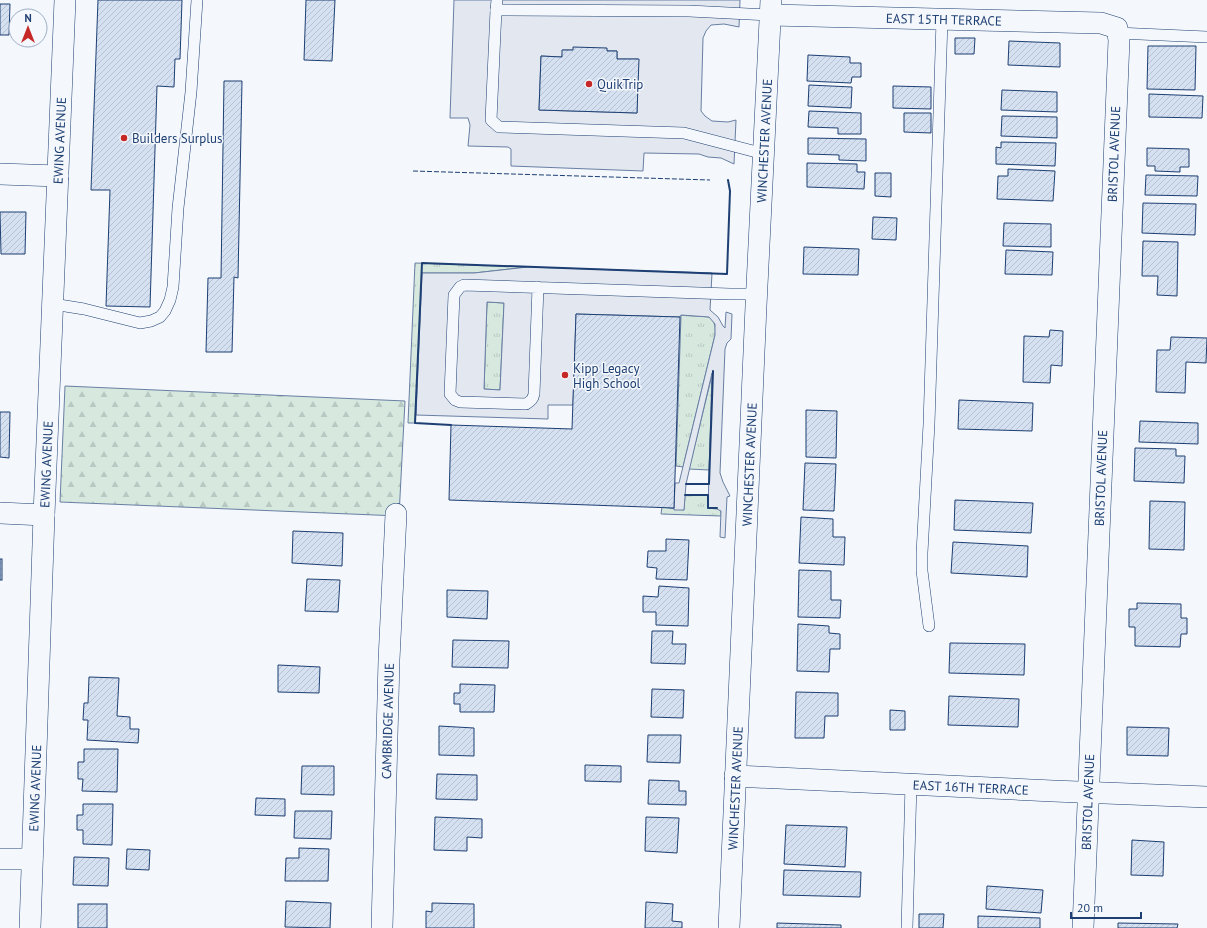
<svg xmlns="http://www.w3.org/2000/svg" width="1207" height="928" font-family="'PT Sans',sans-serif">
<defs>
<pattern id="grass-tufts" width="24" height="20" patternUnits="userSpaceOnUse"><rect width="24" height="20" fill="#d7e8df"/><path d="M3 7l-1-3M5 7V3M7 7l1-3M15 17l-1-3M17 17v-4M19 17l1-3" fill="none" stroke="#b8c8c3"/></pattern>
<pattern id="forest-firs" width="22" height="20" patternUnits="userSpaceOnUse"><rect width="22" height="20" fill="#d7e8df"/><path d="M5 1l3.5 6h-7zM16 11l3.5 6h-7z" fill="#b8c8c3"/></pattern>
<pattern id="building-hatch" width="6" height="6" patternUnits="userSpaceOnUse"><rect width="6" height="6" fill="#d5e0f0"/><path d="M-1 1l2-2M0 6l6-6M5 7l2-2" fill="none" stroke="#b6c1d1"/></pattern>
</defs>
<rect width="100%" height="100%" fill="#f4f7fb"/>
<!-- grass -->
<g fill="url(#grass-tufts)" stroke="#687fa3">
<path d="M415 263 528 267 474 273H422L415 423H408Z"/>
<path d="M487 302 504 303 500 390 484 389Z"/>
<path d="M681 315 710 317C715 322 716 328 715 335L683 467 676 466Z"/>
<path d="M713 371 709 470 689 469Z"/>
<path d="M685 495H708V508H717L721 511V516L661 514 662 507 684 510Z"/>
</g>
<!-- forest -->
<path fill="url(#forest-firs)" stroke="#687fa3" d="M65 386 405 401 399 516 60 502Z"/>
<!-- parking -->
<g fill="#e3e8f0" stroke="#687fa3" fill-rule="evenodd">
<path d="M454 0H740L739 27 724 24 711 25 706 31 703 38 701 111 705 116 712 121 728 122 736 120 734 164 721 158 708 157 699 154 644 153 643 171 511 166V149L508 147 468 146 470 125 468 118H450ZM563 50 617 51V59H638L637 113 539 110 541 56 562 57Z"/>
<path d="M528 267 712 273 710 310 718 317 723 326 725 328 726 312 732 314 731 339 727 343 725 349 720 473 723 482 730 496 727 497 725 538 720 537 721 511 717 509 708 508 712 373 686 484 684 510H674L675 483H679L715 335V324L709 317 681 315 680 317 576 314 573 405H548V419L416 415 422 273H474ZM487 302 504 303 500 390 484 389Z"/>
</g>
<!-- building -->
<g fill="url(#building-hatch)" stroke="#1d3f73">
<path d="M98 0H182L180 59H175L174 87 157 86 150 307 106 306 110 190H91Z"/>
<path d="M306 0H335L332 61 304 60Z"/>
<path d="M0 4H10L9 35H0Z"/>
<path d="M955 38H975L974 54H955Z"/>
<path d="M1009 41 1060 43V67L1008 65Z"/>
<path d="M1148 46H1196L1195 90 1147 89Z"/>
<path d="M573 47 607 48V51H617V59H639L637 113 539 110 541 56 562 57V50H573Z"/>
<path d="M808 55 850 57V63H861V77H852L851 83 807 81Z"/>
<path d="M224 81H242L238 278 234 277 232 352H206L208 278H221Z"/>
<path d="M809 85 852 87 851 108 808 106Z"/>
<path d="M893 86 931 87V109L893 108Z"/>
<path d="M1002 90 1057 92V112L1001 110Z"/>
<path d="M1149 94 1203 96 1202 118 1149 117Z"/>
<path d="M809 111 861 113V134H838V128L808 127Z"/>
<path d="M904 113H931V133L904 132Z"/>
<path d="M1002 116 1057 117V138L1001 136Z"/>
<path d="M808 138 866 139V161L839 160V155L808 154Z"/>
<path d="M1001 142 1056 143 1055 166 996 164V147L1001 148Z"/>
<path d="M1147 148 1189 149V167H1180V172L1155 171V166H1147Z"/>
<path d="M807 163 857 164V172H865L864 189 807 187Z"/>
<path d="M1008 169 1055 171 1053 201 997 199 998 176H1008Z"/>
<path d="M875 173H891V197L875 196Z"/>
<path d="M1146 175 1198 176 1197 196 1145 195Z"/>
<path d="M1143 203 1196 204 1195 235 1142 233Z"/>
<path d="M0 212H26L25 254H1Z"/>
<path d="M873 217 897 218 896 240 872 239Z"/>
<path d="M1004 223 1051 224V247L1003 246Z"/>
<path d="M1143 241 1178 242 1177 296 1157 295 1158 276H1142Z"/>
<path d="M804 247 859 249 858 275 803 274Z"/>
<path d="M1006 250 1053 252 1052 275 1005 274Z"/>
<path d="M576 314 680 317 674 508 449 500 451 425 572 429Z"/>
<path d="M1050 330 1063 331 1062 366 1051 365 1050 383 1023 382 1024 336 1049 337Z"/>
<path d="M1171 337 1207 338 1206 363 1186 362 1185 393 1156 392 1157 350H1170Z"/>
<path d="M959 400 1033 403 1032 431 958 429Z"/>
<path d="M806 410 837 411 836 458 806 457Z"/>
<path d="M0 412H10L9 458 0 457Z"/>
<path d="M1140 421 1198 423V444L1139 442Z"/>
<path d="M1135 448 1176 449V456H1185L1184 483 1134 481Z"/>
<path d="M805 463 836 464 834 511 803 510Z"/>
<path d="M955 500 1033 503 1031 533 954 530Z"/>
<path d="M1150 501 1185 502 1184 550 1149 549Z"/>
<path d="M801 517 833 519V537H845L844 565 799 563Z"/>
<path d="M293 531 343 533 342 566 292 563Z"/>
<path d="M666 539 689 540 687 580 656 579 657 568 647 567 648 551H666Z"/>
<path d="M953 542 1028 546 1027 577 951 573Z"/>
<rect x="0" y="559" width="2" height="21"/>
<path d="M799 570 831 571V600H841L840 618 798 617Z"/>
<path d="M307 579 340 580 338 612 305 611Z"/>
<path d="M659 586 689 588 688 626 656 625V612H643V596L658 597Z"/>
<path d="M447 590 488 591 487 619 447 617Z"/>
<path d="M1137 603 1181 604V618H1187V634H1181L1180 647 1135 646V627H1129V609H1137Z"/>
<path d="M798 624 829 626V633L840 634V649H830L829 672 797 671Z"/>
<path d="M652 631H673L672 644H686L685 664 651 663Z"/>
<path d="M453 640 509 641 508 668 452 667Z"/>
<path d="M950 643 1025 644 1024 675 949 673Z"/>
<path d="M278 665 320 667 319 693 278 692Z"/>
<path d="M89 677 119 678 117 716 130 717V729H139L138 743 87 740 88 720H83L84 703H88Z"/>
<path d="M460 684 495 685 494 712H460V704H454V693H460Z"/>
<path d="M652 689 684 690 683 718 651 717Z"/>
<path d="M796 692 838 693V716H825L824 738H795Z"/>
<path d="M949 696 1019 699 1018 727 948 725Z"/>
<path d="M890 710 905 711V730H890Z"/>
<path d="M439 726 474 728V756L439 755Z"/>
<path d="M1127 727 1169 728 1168 756 1127 755Z"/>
<path d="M648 735H681L680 763 647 762Z"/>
<path d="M84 749H118L117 792 82 791 83 779H78V762H84Z"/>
<path d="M585 765 621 766V782L585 781Z"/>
<path d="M302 766H334V795L301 794Z"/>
<path d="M437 774 477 775V800L436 799Z"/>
<path d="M649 780 679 781V791H686V805L648 804Z"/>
<path d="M256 798 285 799V816L255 815Z"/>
<path d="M83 804H113L112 845 83 844V830H77V815H83Z"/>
<path d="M295 811H332L331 839 294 838Z"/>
<path d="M435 817 482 819V838L467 837V851L434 850Z"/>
<path d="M646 817 679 818 677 853 645 851Z"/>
<path d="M786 825 847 827 845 867 784 864Z"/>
<path d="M1132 840 1164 842 1163 876 1131 875Z"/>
<path d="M299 848 329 849 328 881H285L286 858H299Z"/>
<path d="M127 849 150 850 149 870 126 869Z"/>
<path d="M74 857 109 858 108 886 73 885Z"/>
<path d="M784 870 861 872 860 897 783 895Z"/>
<path d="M987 886 1043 890 1041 913 986 909Z"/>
<path d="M286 901 331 903 330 928 285 927Z"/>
<path d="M646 902 673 904 672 921 682 922V928H645Z"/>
<path d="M432 903 474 904V928H426V911L432 912Z"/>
<rect x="78" y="904" width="29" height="24"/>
<path d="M919 914H944L943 928H919Z"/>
<path d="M978 916 1040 918V928H978Z"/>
<path d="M777 923 841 925V928H777Z"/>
<path d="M1118 923 1178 924 1177 928H1118Z"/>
</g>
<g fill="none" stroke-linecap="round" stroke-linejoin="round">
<!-- service casing -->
<g stroke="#1d3f73" stroke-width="12">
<g id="service">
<path d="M497 0 496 10 689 11 771 15"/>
<path d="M496 10 491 120 499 127 684 133 764 154"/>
<path d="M1117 33 1207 37"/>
<path d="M538 287 534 394C533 399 531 401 526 404L460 402 455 400 450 394 454 295 460 287 464 285 730 294H756"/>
<path d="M53 304 84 309 140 323 151 321 160 317 165 311 170 300 173 287 178 208 191 92 197 0"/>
<path d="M929 626 922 571V553L929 424 942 20"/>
<path d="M907 928 911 784"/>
</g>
</g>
<!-- minor casing -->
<g stroke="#1d3f73" stroke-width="22">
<g id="minor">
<path id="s1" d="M771 15 1101 23 1117 28 1119 40 1083 928"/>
<path d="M0 174 58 176"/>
<path d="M0 513 44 515"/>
<path id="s2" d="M735 776 1053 791 1207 797"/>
<path d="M0 859H32"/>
<path id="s3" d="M30 928 44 515 65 0"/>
<path id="s4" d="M382 928 389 660 396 514"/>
<path id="s5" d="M729 928 756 306 771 0"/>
</g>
</g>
<!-- service -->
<use href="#service" stroke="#f4f7fb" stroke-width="11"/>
<!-- minor -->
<use href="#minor" stroke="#f4f7fb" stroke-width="21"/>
<!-- fence -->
<path stroke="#1d3f73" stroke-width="1" stroke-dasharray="5 2" stroke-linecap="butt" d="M413 171 710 180"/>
<!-- wall -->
<g stroke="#1d3f73" stroke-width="2">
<path d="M451 425 415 423 422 263 727 274 730 191 728 180"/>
<path d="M686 484H709L713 371"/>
<path d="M685 495H708V508H717"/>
</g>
</g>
<!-- markers -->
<g fill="#c62828" stroke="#f4f7fb" stroke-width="1.5">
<circle cx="589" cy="84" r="4"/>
<circle cx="124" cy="138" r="4"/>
<circle cx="565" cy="375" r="4"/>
</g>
<g text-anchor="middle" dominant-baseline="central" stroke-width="3" stroke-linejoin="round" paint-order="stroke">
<!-- street labels -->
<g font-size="13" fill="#1d3f73" stroke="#f4f7fb">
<text stroke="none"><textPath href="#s1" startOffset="173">EAST 15TH TERRACE</textPath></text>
<text stroke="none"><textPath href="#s3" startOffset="788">EWING AVENUE</textPath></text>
<text stroke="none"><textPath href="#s5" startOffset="788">WINCHESTER AVENUE</textPath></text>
<text transform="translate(1114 154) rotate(-88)">BRISTOL AVENUE</text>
<text stroke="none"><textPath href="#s3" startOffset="464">EWING AVENUE</textPath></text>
<text stroke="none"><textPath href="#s5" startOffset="464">WINCHESTER AVENUE</textPath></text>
<text transform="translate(1101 478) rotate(-88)">BRISTOL AVENUE</text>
<text stroke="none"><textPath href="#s4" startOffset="207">CAMBRIDGE AVENUE</textPath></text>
<text stroke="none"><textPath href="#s2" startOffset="236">EAST 16TH TERRACE</textPath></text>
<text stroke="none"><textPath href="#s3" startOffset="140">EWING AVENUE</textPath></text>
<text stroke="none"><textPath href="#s5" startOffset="140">WINCHESTER AVENUE</textPath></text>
<text transform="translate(1088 802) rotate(-88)">BRISTOL AVENUE</text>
</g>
<!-- poi labels -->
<g font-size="13" fill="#1d3f73" stroke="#f4f7fb" text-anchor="start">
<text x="597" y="84">QuikTrip</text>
<text x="132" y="138">Builders Surplus</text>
<text x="573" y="368">Kipp Legacy<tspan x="573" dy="15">High School</tspan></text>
</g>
</g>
<!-- north arrow -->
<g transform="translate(28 28)"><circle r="19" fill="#f4f7fb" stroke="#9eadc5"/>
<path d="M0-3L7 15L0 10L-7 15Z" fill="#c62828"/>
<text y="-6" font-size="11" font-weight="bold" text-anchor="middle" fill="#1d3f73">N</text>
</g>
<!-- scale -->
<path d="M1071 912v6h70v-6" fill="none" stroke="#1d3f73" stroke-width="2"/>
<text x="1077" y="912" font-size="12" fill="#1d3f73" stroke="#f4f7fb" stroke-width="3" paint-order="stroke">20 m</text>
</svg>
